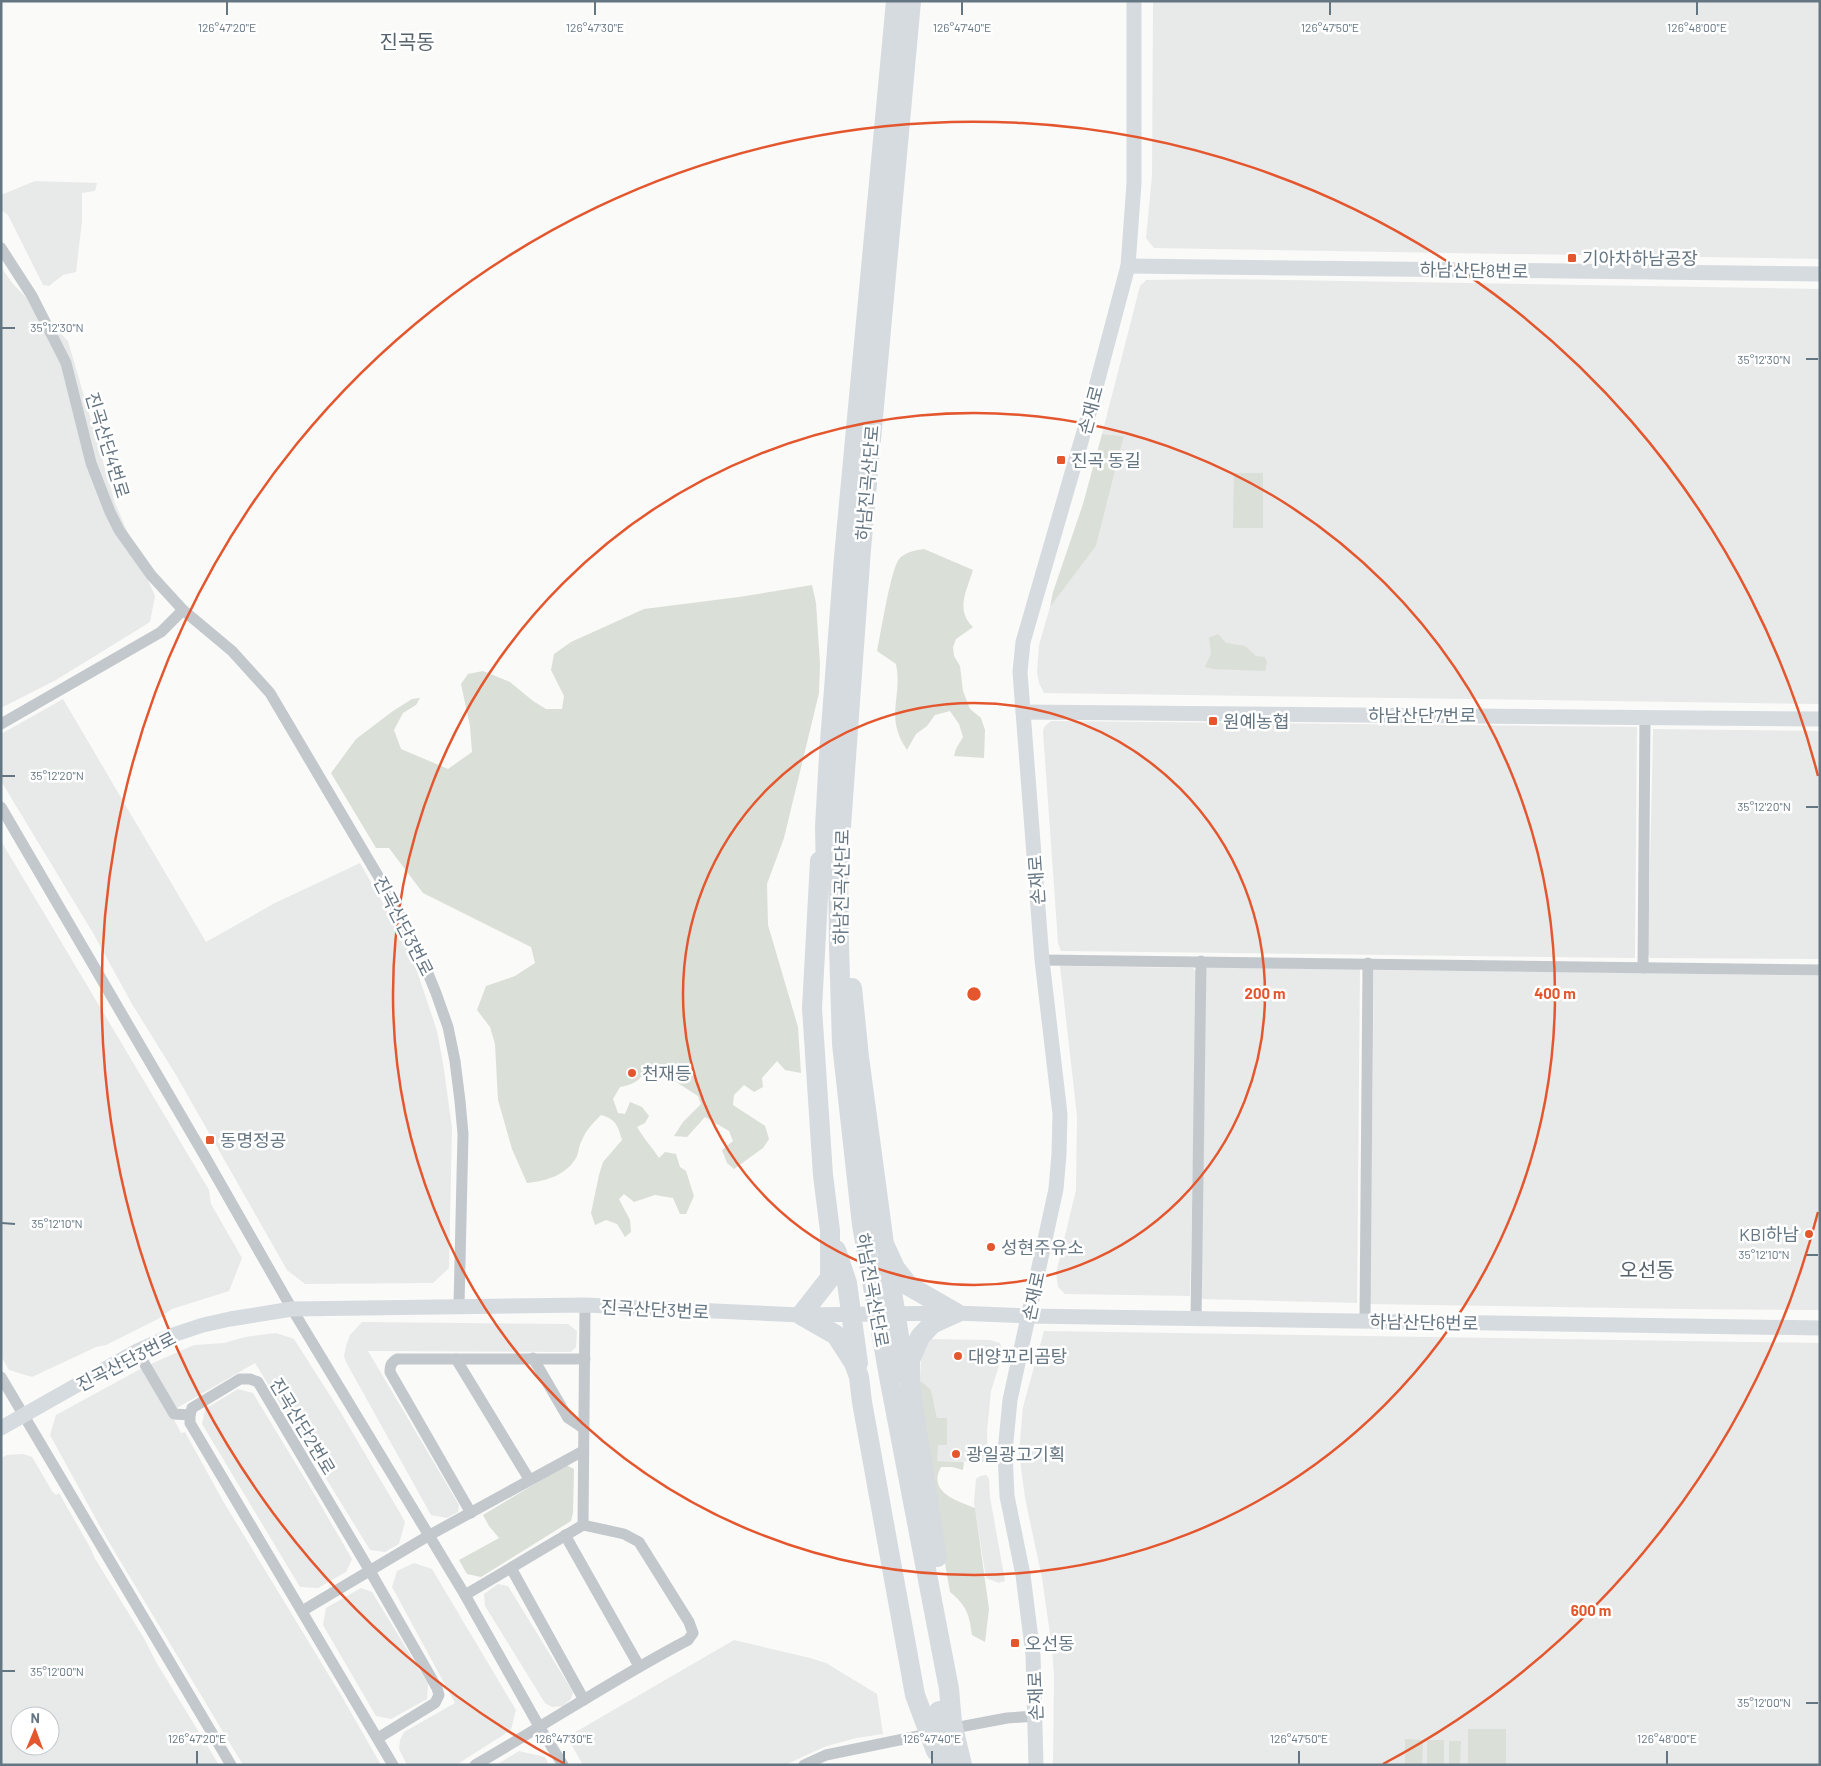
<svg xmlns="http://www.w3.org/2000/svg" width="1821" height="1766" font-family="Barlow,'Noto Sans KR',sans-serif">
<rect width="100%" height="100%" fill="#fafaf8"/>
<!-- built -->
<g fill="#e8e9e9" fill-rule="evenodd">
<path d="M1153 1H1820V259L1154 248 1146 238 1152 176Z"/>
<path d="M35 181 97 183 95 191 82 193V221L76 272 63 275 49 286 43 285 8 215 1 210V195Z"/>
<path d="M1 267 13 284 68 341 115 503 155 596 150 622 56 680 1 708Z"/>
<path d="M1220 279 1820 289V704L1044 693 1039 683 1037 672 1039 645 1050 607 1096 546 1124 436 1102 434 1140 286 1146 280Z"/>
<path d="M63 699 206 942 275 903 360 863 384 905 415 965 437 1031 443 1063 452 1128 449 1268 433 1283 305 1284 287 1270 176 1075 132 1004 93 933 1 781V734Z"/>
<path d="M1051 721 1637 727 1635 958 1061 951 1058 943 1043 731 1045 726Z"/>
<path d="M1653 729 1820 731V959L1650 958 1648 954Z"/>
<path d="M1 841 209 1190 211 1204 242 1258 229 1291 172 1309 158 1319 106 1345 96 1347 32 1377 9 1370 1 1356Z"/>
<path d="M1060 966 1193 968 1197 973 1190 1296 1065 1294 1058 1287 1056 1273 1076 1190 1077 1116Z"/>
<path d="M1206 967 1360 969 1357 1303 1201 1299Z"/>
<path d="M1374 970 1576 972 1820 976V1310L1687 1309 1370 1304Z"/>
<path d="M362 1322 568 1324 577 1331 576 1347 571 1352 368 1351 459 1505 458 1512 447 1518 431 1515 346 1362 344 1356 346 1346 350 1335Z"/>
<path d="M1044 1331 1820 1343V1765H1053L1054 1676 1052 1648 1042 1578 1025 1498 1019 1453 1023 1407Z"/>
<path d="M276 1333 294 1339 338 1408 393 1501 405 1522 399 1544 385 1552 370 1550 255 1363 170 1412 181 1433 185 1432 223 1501 341 1695 381 1765H243L107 1539 50 1435 56 1415 144 1367 194 1345 224 1343 245 1337Z"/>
<path d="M929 1339 990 1340 1000 1343 1002 1349 999 1366 991 1391 987 1431 988 1462 937 1461V1445H947V1419L937 1418 931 1390 921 1381V1358Z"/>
<path d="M238 1389 253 1393 313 1492 352 1559 346 1572 318 1588 300 1587 202 1424 205 1409Z"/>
<path d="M23 1454 32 1457 52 1491 56 1495 59 1493 91 1549 94 1557 145 1640 156 1662 219 1765H1V1458L7 1455ZM20 1716H50V1746H20Z"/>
<path d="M986 1475 989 1479 990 1497 1005 1581 999 1583 986 1578 974 1503 976 1479 980 1476Z"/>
<path d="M414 1563 432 1569 516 1710 511 1730 456 1765H407L399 1749 400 1740 404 1732 455 1703 392 1587 397 1571Z"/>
<path d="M498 1584 508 1586 573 1692 571 1699 563 1706 552 1707 545 1703 485 1606 484 1594Z"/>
<path d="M361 1588 372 1592 428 1684 427 1699 391 1719 376 1716 323 1625 326 1608Z"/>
<path d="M734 1640 810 1658 826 1663 877 1694 883 1734 856 1738 824 1747 785 1765H583L567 1737Z"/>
<path d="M519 1751 545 1757 549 1765H496Z"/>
</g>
<!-- green -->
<g fill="#dadfd7">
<path d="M1102 434 1124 436 1096 546 1050 607 1053 592 1083 504Z"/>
<path d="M1234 473H1263V528H1233Z"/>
<path d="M924 549 973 570C967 590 955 610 973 627L956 639 953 647 954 656 960 666 963 691 970 709 981 718 985 730 984 758 954 756 956 749 963 737 959 724 950 711 935 715 927 726 916 734 907 750C884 716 903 698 896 664L877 651C881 633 890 572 899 559 905 552 916 550 924 549Z"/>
<path d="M812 585 816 603 820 664 819 693 784 838 767 884 768 925 798 1027 801 1073 785 1070 777 1061 762 1078 763 1087 754 1092 744 1085 734 1095 733 1105 765 1126 769 1139 763 1148 734 1169 727 1163 722 1150 733 1141 729 1131 705 1117 687 1137 674 1136 683 1122 701 1104 698 1096 673 1080 649 1068C639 1080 636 1084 620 1087L613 1099 618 1113 625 1114 630 1102 642 1107 649 1116 645 1123 637 1127C644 1139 652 1147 659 1158L665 1152 676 1154 680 1167 686 1171 694 1196 686 1214H680L673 1198 655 1195 634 1202 624 1194 619 1199 630 1220 631 1232 625 1237 617 1224 606 1220 595 1225 591 1213 599 1175 603 1162 622 1140C618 1126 616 1119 601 1115 593 1123 586 1130 582 1140 579 1145 579 1151 577 1156 567 1175 547 1181 527 1183L512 1149 498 1100 495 1044 490 1027 477 1010 486 986 515 976 535 963 531 947 423 893 389 848H376L331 773 356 739 393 711 412 699 420 698 416 705 403 713 394 730 401 749 448 769 472 752 470 726 461 684 468 674 483 671 510 682 533 701 546 709H562L564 696 551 670 554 654 571 642 644 609 739 597Z"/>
<path d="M1218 634 1226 643 1245 646 1256 656 1265 657 1267 662 1265 671 1213 669 1205 667 1211 654 1209 638Z"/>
<path d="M921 1381 931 1390 937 1418H947V1445H938L937 1461 964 1462 963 1470 952 1467H941C927 1492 957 1501 975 1508L989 1609 985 1642 972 1635C969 1614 967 1606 950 1592L931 1484 918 1389Z"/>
<path d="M566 1465 574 1469 573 1513 571 1521 481 1577 467 1574 459 1560 499 1538 489 1526 483 1515Z"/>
<rect x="1468" y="1729" width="38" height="36"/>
<path d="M1405 1739 1423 1740 1422 1765H1405Z"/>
<rect x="1427" y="1740" width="17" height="25"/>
<path d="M1449 1741H1461L1460 1765H1449Z"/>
</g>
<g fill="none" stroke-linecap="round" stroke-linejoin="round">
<!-- street -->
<g stroke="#c3c8cc" stroke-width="11">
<path d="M1 248 32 296 66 363 91 463 110 512 119 530 151 575 183 610 232 651 270 693 384 886 418 949 436 993 448 1027 455 1061 460 1101 463 1134 459 1305"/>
<path d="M1 724 161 632 183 610"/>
<path d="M1 807 207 1160 292 1309 465 1595 540 1728 563 1765"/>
<path d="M1042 960 1820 970"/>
<path d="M1643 968 1645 717"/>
<path d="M1196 1319 1201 961"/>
<path d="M1365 1321 1368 963"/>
<path d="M137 1351 174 1414 190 1415"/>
<path d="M533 1358 568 1418 583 1428"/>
<path d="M456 1359 529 1479"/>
<path d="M1 1377 231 1765"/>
<path d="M471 1513 390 1372C390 1365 391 1363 397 1359H585"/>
<path d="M583 1525 585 1305"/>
<path d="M565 1535 639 1666"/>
<path d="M511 1568 584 1700"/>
<path d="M465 1595 583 1525 624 1534 639 1542 689 1622 693 1633 688 1640C615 1678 547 1724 475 1765"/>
<path d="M302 1611 428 1536 583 1451"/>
<path d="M949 1729 1007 1718 1036 1716"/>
<path d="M378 1738 435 1703 439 1695 437 1688 370 1571 258 1382 250 1379H240L192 1408 190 1415V1423L393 1765"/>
<path d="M804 1765 826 1755 933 1733"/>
</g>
<!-- secondary -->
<g stroke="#d6dbdf" stroke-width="15">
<path d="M1128 266 1820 274"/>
<path d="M1023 712 1820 719"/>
<path d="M1 1428 137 1351 173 1335 203 1325 230 1319 292 1309 585 1305 801 1315 956 1313 1028 1316 1820 1328"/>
<path d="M1036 1765 1033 1655 1023 1575 1007 1496 1005 1452 1010 1400 1056 1189 1059 1154 1060 1114 1042 960 1020 672 1023 642 1085 428 1128 266 1134 183V1"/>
</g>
<!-- highway -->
<g stroke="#d6dbdf" stroke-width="20">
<path d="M911 1 861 549 838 868 839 946 842 1044 862 1225 890 1382 949 1689 952 1723 962 1765"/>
<path d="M820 861 812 1008 823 1175 830 1231V1278L801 1315 836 1335 854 1363 859 1377 862 1402 915 1695 936 1751"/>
<path d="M826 876 825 827 829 755 844 557 896 1"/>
<path d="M852 988 859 1057 884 1244 895 1268 909 1286 956 1313"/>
<path d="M836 1250 847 1283 858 1363"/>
<path d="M887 1260 905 1374"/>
<path d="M937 1557 911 1393 910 1360 920 1337 932 1324 956 1313"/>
<path d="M939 1711 942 1765"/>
</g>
</g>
<!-- ticks -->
<path fill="none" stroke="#657683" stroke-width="2" d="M227 15V2M595 15V2M962 15V2M1330 15V2M1697 15V2M2 328H15M1806 359H1818M2 776H15M1806 807H1818M2 1223 15 1224M1806 1255H1818M2 1671H15M1806 1703H1818M197 1764V1751M564 1764V1751M932 1764V1751M1299 1764V1751M1667 1764V1751"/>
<!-- distance rings -->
<g fill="none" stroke="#e4572e" stroke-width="2.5">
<circle cx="974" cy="994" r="291"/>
<circle cx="974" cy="994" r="581"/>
<path d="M1818 1212A872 872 0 0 1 1383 1764M565 1764A872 872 0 1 1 1818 776"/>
</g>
<!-- markers -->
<g fill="#e4572e" stroke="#fff" stroke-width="2">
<rect x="1567" y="253" width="10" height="10" rx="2.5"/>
<rect x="1056" y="455" width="10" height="10" rx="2.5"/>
<rect x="1208" y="716" width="10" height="10" rx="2.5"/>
<circle cx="632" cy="1073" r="5"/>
<rect x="205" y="1135" width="10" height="10" rx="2.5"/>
<circle cx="1809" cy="1234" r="5"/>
<circle cx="991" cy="1247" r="5"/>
<circle cx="958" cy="1356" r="5"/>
<circle cx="956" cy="1454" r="5"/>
<rect x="1010" y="1638" width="10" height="10" rx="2.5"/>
</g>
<g text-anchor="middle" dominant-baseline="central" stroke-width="5" stroke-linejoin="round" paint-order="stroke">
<!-- poi labels -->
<g font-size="18" fill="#657683" stroke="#fff" text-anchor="start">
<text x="1582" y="258">기아차하남공장</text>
<text x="1071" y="460">진곡 동길</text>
<text x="1223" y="721">원예농협</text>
<text x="642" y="1073">천재등</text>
<text x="220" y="1140">동명정공</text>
<text x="1799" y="1234" text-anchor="end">KBI하남</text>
<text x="1001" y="1247">성현주유소</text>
<text x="968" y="1356">대양꼬리곰탕</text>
<text x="966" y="1454">광일광고기획</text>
<text x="1025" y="1643">오선동</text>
</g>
<!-- street labels -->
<g font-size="18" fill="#657683" stroke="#fff">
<text transform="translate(1474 270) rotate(1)">하남산단8번로</text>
<text transform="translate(1090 410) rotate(-75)">손재로</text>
<text transform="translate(108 445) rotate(73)">진곡산단4번로</text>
<text transform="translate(867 483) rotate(-85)">하남진곡산단로</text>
<text x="1422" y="715">하남산단7번로</text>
<text transform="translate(1036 880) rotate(-94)">손재로</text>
<text transform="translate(841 887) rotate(-89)">하남진곡산단로</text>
<text transform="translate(404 926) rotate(63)">진곡산단3번로</text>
<text transform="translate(873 1290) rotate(80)">하남진곡산단로</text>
<text transform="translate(1033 1296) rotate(-78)">손재로</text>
<text transform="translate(655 1309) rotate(3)">진곡산단3번로</text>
<text transform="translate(1424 1322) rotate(1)">하남산단6번로</text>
<text transform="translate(126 1361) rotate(-27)">진곡산단3번로</text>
<text transform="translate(303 1426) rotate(59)">진곡산단2번로</text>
<text transform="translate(1035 1696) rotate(-92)">손재로</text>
</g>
<!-- quarter labels -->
<g font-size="20" fill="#57646e" stroke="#fff">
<text x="407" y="41">진곡동</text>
<text x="1647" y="1269">오선동</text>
</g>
</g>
<g font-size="12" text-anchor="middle" fill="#657683" stroke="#fff" stroke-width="5" stroke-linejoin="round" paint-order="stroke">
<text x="227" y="32">126°47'20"E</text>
<text x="595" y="32">126°47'30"E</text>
<text x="962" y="32">126°47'40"E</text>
<text x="1330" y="32">126°47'50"E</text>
<text x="1697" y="32">126°48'00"E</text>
<text x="57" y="332">35°12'30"N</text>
<text x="1764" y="364">35°12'30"N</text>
<text x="57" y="780">35°12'20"N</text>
<text x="1764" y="811">35°12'20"N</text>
<text x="57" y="1228">35°12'10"N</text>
<text x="1764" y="1259">35°12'10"N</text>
<text x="57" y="1676">35°12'00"N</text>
<text x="1764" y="1707">35°12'00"N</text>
<text x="197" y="1743">126°47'20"E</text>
<text x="564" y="1743">126°47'30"E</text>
<text x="932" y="1743">126°47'40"E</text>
<text x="1299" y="1743">126°47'50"E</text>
<text x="1667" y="1743">126°48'00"E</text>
</g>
<circle cx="974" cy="994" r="8" fill="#e4572e" stroke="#fff" stroke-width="2.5"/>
<g font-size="15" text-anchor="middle" font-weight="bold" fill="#e4572e" stroke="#fff" stroke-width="5" stroke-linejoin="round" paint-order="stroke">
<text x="1265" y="999">200 m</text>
<text x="1555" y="999">400 m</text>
<text x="1591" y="1616">600 m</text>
</g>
<!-- border -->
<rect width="1821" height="1766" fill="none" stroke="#657683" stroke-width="5"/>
<!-- north arrow -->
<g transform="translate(35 1731) rotate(1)"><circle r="24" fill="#ffffff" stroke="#c1c8cd"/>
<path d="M0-4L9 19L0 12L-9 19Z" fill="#e4572e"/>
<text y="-8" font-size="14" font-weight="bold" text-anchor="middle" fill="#657683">N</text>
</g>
</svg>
